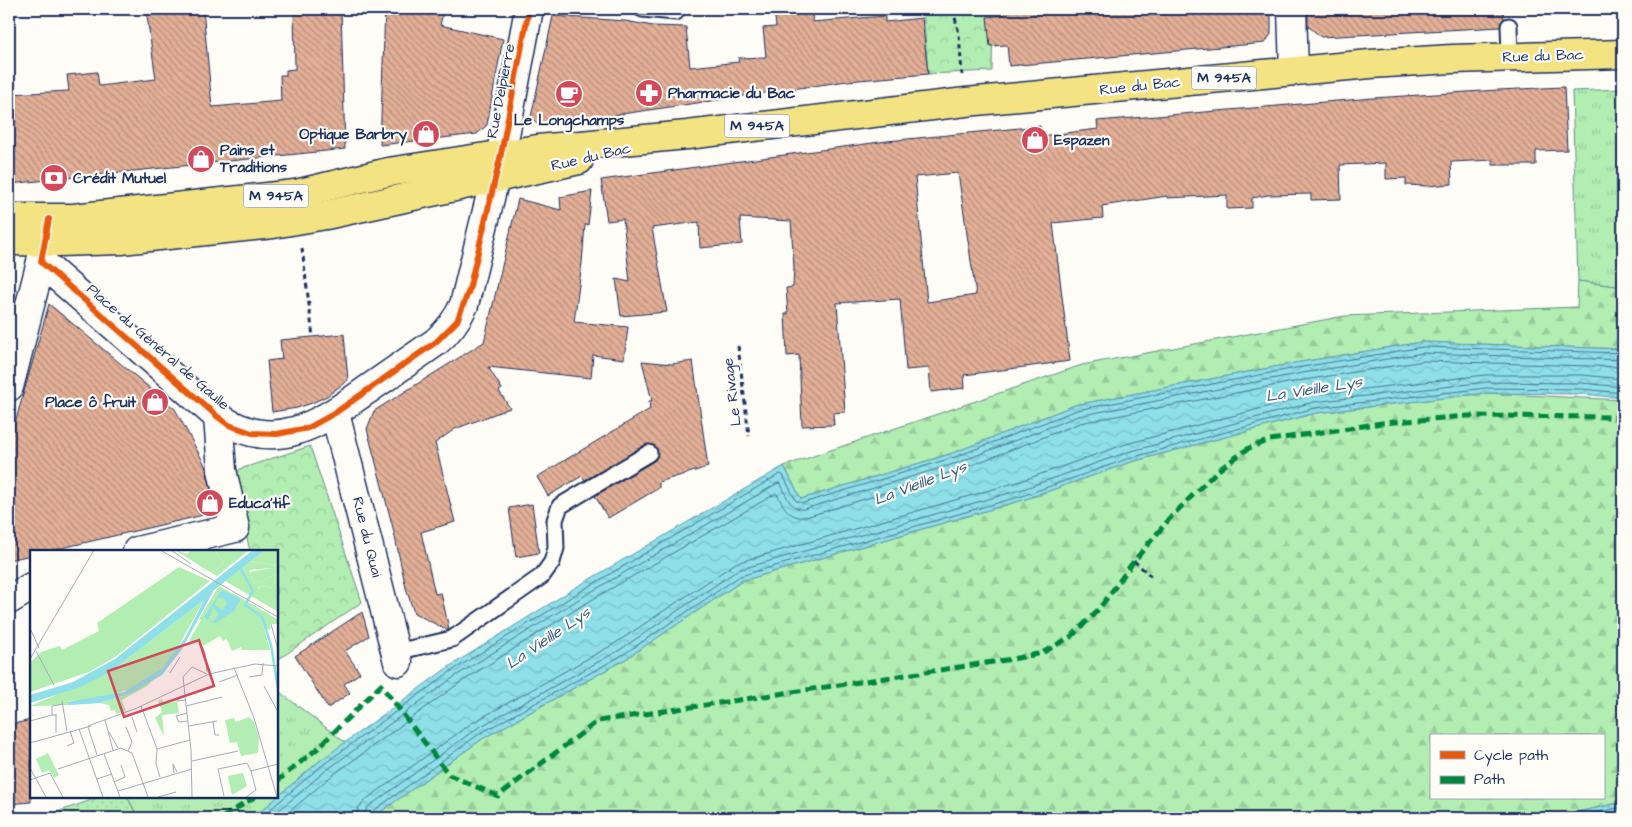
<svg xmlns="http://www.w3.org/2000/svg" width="1632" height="827" font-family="'Architects Daughter',sans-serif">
<defs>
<pattern id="grass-tufts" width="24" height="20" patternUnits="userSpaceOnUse" patternTransform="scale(1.25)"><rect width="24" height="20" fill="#b2edb2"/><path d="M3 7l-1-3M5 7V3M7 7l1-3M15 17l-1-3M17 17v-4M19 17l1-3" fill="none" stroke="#98cc9c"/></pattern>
<pattern id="forest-firs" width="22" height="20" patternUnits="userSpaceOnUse" patternTransform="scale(1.25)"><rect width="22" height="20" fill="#b2edb2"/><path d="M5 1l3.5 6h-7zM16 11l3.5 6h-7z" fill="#98cc9c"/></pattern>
<pattern id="park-crowns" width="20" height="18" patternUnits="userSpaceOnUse" patternTransform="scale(1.25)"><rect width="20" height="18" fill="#b2edb2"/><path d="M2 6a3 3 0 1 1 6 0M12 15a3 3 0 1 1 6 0" fill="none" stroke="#98cc9c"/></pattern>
<pattern id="garden-dots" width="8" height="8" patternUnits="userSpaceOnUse" patternTransform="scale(1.25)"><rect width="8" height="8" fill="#b2edb2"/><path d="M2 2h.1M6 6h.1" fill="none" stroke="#98cc9c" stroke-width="1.8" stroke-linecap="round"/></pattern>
<pattern id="water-waves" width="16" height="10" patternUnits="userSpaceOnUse" patternTransform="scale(1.25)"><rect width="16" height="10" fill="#8edfe8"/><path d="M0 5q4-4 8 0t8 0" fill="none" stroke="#7ac0c9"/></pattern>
<pattern id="building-back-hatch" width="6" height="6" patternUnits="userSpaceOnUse" patternTransform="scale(1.25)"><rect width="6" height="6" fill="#e3af96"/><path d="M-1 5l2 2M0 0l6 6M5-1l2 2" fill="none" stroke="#b78f7e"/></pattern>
</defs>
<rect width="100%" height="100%" fill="#fdfcf7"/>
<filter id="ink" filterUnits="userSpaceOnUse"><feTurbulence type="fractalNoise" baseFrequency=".02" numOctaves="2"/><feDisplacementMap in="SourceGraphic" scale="10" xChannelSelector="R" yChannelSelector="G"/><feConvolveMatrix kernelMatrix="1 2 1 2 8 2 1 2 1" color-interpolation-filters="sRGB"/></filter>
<g filter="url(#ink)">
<!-- grass -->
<g fill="url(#grass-tufts)" stroke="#668e88">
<path d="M1623 89V287L1578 281 1572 91Z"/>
<path d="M281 693 346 743 317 763 253 818H138L127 796H276V694Z"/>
</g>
<!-- forest -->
<g fill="url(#forest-firs)" stroke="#668e88" fill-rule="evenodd">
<path d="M1578 281 1623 287V349L1422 342 1295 363 1075 405 953 453 801 499 784 466 1082 365 1345 316 1577 307Z"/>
<path d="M1486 393 1623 400V802L1550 818H372L482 739 624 660 742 581 1023 500 1131 462 1316 413ZM1431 736H1603V798H1431Z"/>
</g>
<!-- park -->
<g fill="url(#park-crowns)" stroke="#668e88">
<path d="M923 9H993L992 71 928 74Z"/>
<path d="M310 446 362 602 276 661V551H250L233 480 240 469Z"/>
</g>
<!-- garden -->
<path fill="url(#garden-dots)" stroke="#668e88" d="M103 796H127L138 818H40Z"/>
<!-- water -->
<g fill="url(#water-waves)" stroke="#6099b1">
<path d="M1422 342 1623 349V398L1581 394 1486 393 1316 413 1131 462 1023 500 742 581 624 660 482 739 372 818H253L317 763 447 668 578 586 784 466 801 499 953 453 1075 405 1295 363Z"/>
<path d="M1623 802V818H1550Z"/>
</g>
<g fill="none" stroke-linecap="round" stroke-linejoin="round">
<!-- shore -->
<g stroke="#497595" stroke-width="1">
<path d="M260 818 320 767 450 672 581 591 780 474 783 475 796 501 803 503 955 457 1077 410 1296 368 1423 347 1623 353"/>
<path d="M270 818 324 772 454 677 584 596 778 483 781 484C786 495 790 510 804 509L957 463 1078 416 1297 374 1423 353 1623 360"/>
<path d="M282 818 329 778 458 684 588 602 775 494H777C784 507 789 519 806 517L959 470 1080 423 1298 381 1424 361 1623 367"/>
<path d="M356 818 358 809 364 801 472 723 614 644 736 563 1018 482 1126 444 1312 395 1485 375H1582L1623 379"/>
<path d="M364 818 365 812 368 807 476 729 618 651 738 570 1020 490 1128 452 1314 402 1486 382 1582 383 1623 387"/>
<path d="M370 818 372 812 479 734 621 656 740 576 1022 496 1130 458 1315 408 1486 388 1582 389 1623 393"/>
<path d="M1572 818 1623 807"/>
</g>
</g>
<!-- building -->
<g fill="url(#building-back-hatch)" stroke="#1b2f5e" fill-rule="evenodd">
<path d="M146 9H203L212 107 281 101 280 75H286V70L295 69 294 9H341L345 149 9 184V94L69 91 67 75 97 72 99 86 156 79Z"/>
<path d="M385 9H444L440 25 503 39 487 125 477 134 380 145Z"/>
<path d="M774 9H813L812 22 885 16V22L922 18 928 74 847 81 540 126 531 117 553 16 625 21 653 26 686 27 690 67 739 62 738 58 766 57 763 28 776 27Z"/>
<path d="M1004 9H1271V34L1265 43 1009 66 1007 45 990 46 987 17 1005 15Z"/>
<path d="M1308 9H1503L1504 19 1500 27 1321 37 1308 26Z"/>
<path d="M1564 87 1567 150 1536 151V165H1493V160L1451 162 1452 184 1427 186 1406 185V178L1386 179V163L1340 165 1341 199 1311 200V194L1268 195 1252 198V208L1227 209V195L1167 198V196L1102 206 1103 218 1053 223 1070 361 964 375 965 388 931 392 929 368 906 370 900 299 837 303 845 412 833 413 834 425 802 426 799 355 787 356 785 314H788L786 288 793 287 794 267 791 221 740 218 742 244 700 248 699 222 652 228 667 312 621 316 616 279 630 282 623 219 607 221 601 180 887 141 1040 126 1041 136 1098 129 1097 121 1373 98 1498 90ZM958 173 976 295 927 302 915 177Z"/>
<path d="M592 191 588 225H585L582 263 574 322 628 327 624 359 593 355 591 378 488 367 502 389 499 391 510 408 455 429 435 443 455 522 421 532 435 594 441 593 449 629 447 630 414 613 406 588 393 528 367 429 374 411 484 342 518 199 561 210 560 197Z"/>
<path d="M49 304 175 409 206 467 215 509 212 513 49 551H31V555L9 560V444Z"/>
<path d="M344 334 348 380 327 396 312 403 297 408 272 412 267 361 282 359 280 340Z"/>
<path d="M642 361 672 364 693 361 708 467 659 482V488L608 518 595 496 654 461 657 457V449L653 445 648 444 585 480 582 476 548 496 537 477 650 409 649 401H652Z"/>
<path d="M532 504 539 553 516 557 509 508Z"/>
<path d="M362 612 369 636 345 651 360 673 344 684 350 693 328 708 295 656Z"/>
<path d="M31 720V802L9 804V725Z"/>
</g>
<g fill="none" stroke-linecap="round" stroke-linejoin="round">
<!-- service casing -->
<g stroke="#1b2f5e" stroke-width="19">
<g id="service">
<path d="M642 9 676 12V9"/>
<path d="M1509 26 1510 57"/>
<path d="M396 652 452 639 542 576 552 562 556 548 555 520 560 506 649 453"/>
</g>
</g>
<!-- minor casing -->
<g stroke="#1b2f5e" stroke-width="31">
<g id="minor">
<path d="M1292 9 1294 71"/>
<path d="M49 219 41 262 218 417C276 455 319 424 367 390 390 374 413 358 436 342 449 331 457 320 464 305L495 178"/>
<path d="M9 387 41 262"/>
<path d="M335 413 398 662"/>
<path d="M137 551 235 528 222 470 218 417"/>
<path d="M9 600 31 587"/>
</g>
</g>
<!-- tertiary casing -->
<g stroke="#1b2f5e" stroke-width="31">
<path id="tertiary" d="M495 176 506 130 529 9"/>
</g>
<!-- primary casing -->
<g stroke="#1b2f5e" stroke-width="31">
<g id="primary">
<path d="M9 218H73L295 194 388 172 538 149 687 135 966 102 1370 64 1452 59 1623 54"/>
<path d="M9 241 59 242 121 240 273 224 326 215 579 160"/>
</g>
</g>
<!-- path -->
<g stroke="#1b2f5e" stroke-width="3" stroke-dasharray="5 4" stroke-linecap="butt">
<path d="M953 9 959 34 962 75"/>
<path d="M302 248 313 337"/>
<path d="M738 346 749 436"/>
<path d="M1134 561 1153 578"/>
</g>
<!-- service -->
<use href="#service" stroke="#fdfcf7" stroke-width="15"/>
<!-- minor -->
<use href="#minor" stroke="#fdfcf7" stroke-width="28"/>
<!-- tertiary -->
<use href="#tertiary" stroke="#fdfcf7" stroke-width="28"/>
<!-- primary -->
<use href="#primary" stroke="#f4e382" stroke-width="28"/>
<!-- quiet -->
<g stroke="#00873e" stroke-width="5" stroke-dasharray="10 5" stroke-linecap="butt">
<path d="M276 782 318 748 381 685 449 775 498 796 598 721 1013 659 1042 653 1072 636 1099 609 1134 561 1171 517 1217 471 1249 448 1270 440 1382 423 1468 416 1623 417"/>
<path d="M222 818 256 796"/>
</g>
<!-- cycleway casing -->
<g stroke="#fdfcf7" stroke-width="9">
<path id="cycleway" d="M49 219 41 262 218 417 229 425 252 433 277 434 308 428 335 413 436 342 457 321 469 290 501 154 529 9"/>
</g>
<!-- cycleway -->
<use href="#cycleway" stroke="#e8590c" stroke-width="6"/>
</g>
</g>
<!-- icons -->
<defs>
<g id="pharmacy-disc" transform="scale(1.4375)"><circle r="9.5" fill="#d1495b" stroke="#fdfcf7"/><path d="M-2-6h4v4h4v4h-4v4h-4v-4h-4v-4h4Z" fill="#fff"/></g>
<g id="cafe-disc" transform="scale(1.4375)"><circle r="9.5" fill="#d1495b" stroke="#fdfcf7"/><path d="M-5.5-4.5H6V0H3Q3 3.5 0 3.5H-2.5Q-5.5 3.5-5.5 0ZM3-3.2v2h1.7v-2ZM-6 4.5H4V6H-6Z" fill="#fff"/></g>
<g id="shop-disc" transform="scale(1.4375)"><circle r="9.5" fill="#d1495b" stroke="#fdfcf7"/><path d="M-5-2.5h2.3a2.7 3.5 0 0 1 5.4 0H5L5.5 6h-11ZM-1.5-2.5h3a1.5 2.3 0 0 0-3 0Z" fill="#fff"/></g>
<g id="bank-disc" transform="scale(1.4375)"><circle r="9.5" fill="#d1495b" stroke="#fdfcf7"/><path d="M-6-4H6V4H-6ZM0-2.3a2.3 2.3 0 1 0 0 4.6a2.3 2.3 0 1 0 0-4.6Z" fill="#fff"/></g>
</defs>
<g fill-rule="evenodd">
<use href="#pharmacy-disc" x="649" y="93"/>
<use href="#cafe-disc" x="569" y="94"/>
<use href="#shop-disc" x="426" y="134"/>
<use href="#shop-disc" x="1035" y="140"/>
<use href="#shop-disc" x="201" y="159"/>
<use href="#bank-disc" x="54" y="178"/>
<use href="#shop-disc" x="155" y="402"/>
<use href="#shop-disc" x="210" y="503"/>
</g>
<g text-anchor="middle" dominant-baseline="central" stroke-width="4.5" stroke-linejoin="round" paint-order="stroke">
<!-- shield labels -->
<g fill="#fdfcf7" stroke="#5f6c8c" stroke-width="1">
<rect x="1191.5" y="66.5" width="65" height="23" rx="4"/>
<rect x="724.5" y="114.5" width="65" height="23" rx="4"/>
<rect x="243.5" y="184.5" width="65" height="23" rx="4"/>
</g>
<g font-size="14" font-weight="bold" fill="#1b2f5e">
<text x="1224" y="78">M 945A</text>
<text x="757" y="126">M 945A</text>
<text x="276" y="196">M 945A</text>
</g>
<!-- street labels -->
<g font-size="15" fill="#1b2f5e" stroke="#fdfcf7">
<text transform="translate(1543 56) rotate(-2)">Rue du Bac</text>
<text transform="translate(1140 86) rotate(-6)">Rue du Bac</text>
<text transform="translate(501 91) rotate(-79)">Rue Delpierre</text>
<text transform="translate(591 157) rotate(-13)">Rue du Bac</text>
<text transform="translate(158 347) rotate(41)">Place du Général de Gaulle</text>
<text transform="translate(732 392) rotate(-97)">Le Rivage</text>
<text transform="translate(367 537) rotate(76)">Rue du Quai</text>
</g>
<!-- poi labels -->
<g font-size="15" font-weight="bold" fill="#1b2f5e" stroke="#fdfcf7" text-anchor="start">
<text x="668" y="93">Pharmacie du Bac</text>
<text x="569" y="120" text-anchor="middle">Le Longchamps</text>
<text x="407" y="134" text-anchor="end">Optique Barbry</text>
<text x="1054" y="140">Espazen</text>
<text x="220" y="150">Pains et<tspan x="220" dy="17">Traditions</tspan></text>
<text x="73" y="178">Crédit Mutuel</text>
<text x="136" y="402" text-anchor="end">Place ô fruit</text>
<text x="229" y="503">Educa'tif</text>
</g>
<!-- water labels -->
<g font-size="16" font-style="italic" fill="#385b80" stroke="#fdfcf7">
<text transform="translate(1314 389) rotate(-9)">La Vieille Lys</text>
<text transform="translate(920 483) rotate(-21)">La Vieille Lys</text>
<text transform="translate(548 638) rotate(-34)">La Vieille Lys</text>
</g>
</g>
<!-- overview -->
<g transform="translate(30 550)">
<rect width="248" height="248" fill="#fdfcf7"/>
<path d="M145 0 157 4 162 0 178 1 172 17ZM184 0H219L187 26 182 23 194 13ZM221 11 247 16V24L224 34 220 22 243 18 218 20 217 14ZM149 17 180 31 85 107 59 122 0 142V113L11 102 30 96 32 100 69 81 67 73ZM231 35 247 39V51L228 41ZM92 150 96 161 86 164 85 160 81 161 79 155ZM18 203 29 225 24 228 19 220 12 223 6 209ZM213 223 217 236 202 245 198 226Z" fill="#b2edb2"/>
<path d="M178 0H184L194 13 182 23 172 17 170 7ZM235 0H247V16L221 11ZM217 14 224 34 247 24V39L232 35 228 38 247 51V61L195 31ZM174 50 144 104 132 118 104 138 67 149 38 151 39 155 0 156 80 122ZM215 50 247 69V74H240L241 79 235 80 231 67 217 58ZM130 123 117 136 92 150 79 155 70 153 99 144Z" fill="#b2edb2"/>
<path d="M219 167 224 172 229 188 228 203 211 206 207 192 200 193 195 170 204 168 206 172Z" fill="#b2edb2"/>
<path d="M189 36 215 50 217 58 231 67 240 100H212L211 97 202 101 195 85 169 69ZM132 149 134 154 147 151 149 163 132 165 134 186 125 168 132 162 128 151Z" fill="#b2edb2"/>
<path d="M171 70 195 85 197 88 193 91 190 86 173 96 170 89 162 94 159 91Z" fill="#b2edb2"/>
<path d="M223 0H235L184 40 152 99 132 125 99 144 70 153 39 155 37 152 94 142 132 118 155 88 174 50 80 122 48 138 0 153V145L43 132 85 109ZM192 40 211 49 203 62 185 73 179 71H184L189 64 183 57 178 70 174 67ZM188 48H193L197 53 193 60 184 55Z" fill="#8edfe8" fill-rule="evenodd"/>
<path fill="none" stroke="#8edfe8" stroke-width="2.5" d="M209 16 223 41 215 55 232 67 241 95 248 139"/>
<path fill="none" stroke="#a3aaba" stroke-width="1" d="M130 0 248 67M141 0 161 14M241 74 248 100M0 78 9 98M170 92 175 103 177 122M6 101 24 135M0 109 64 0M204 118 224 168 247 247M140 123 150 107M219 127 232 125 233 113M189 132 208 125M234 136 248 162M155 146 147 148V151L156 150M32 151 37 181M111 156 127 199 126 214 130 227M156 156 192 147M157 163 146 166 149 172 158 171M26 164V183M26 165H22V156L33 154M102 167 107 182M75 170 83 200M0 171 22 165M183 172 185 185H189M58 176 107 158 179 124 225 114 248 116M159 176 187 171M58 177 67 205M96 177 102 192 98 201M49 179 73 247M79 182 88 198M0 193 61 176M37 196 44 193 40 181M127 199 160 190M74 204 90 247M162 211 208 201M0 218 16 247M28 219 91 198 102 203 118 247M20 223 33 247M144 223 143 214 147 222M67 229 82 224M0 230 20 223M84 232 95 227 91 215M88 241 162 219M194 246 188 219 217 213 221 221 248 214M128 247 146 242M162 247 161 200 153 127 162 117 177 124M216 247 226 240 221 221"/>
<path fill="#d1495b" fill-opacity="0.15" stroke="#d1495b" stroke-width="2.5" d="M169 90 184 136 94 167 78 121Z"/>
<rect width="248" height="248" fill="none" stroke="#1b2f5e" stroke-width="2.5"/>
</g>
<!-- margin -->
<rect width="1632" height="827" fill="none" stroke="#fdfcf7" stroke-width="30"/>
<rect x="15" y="15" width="1602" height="797" fill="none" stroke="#1b2f5e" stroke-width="2" filter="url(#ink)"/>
<!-- legend -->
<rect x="1430" y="734" width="175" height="65" fill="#fdfcf7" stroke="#a3aaba"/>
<rect x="1440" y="751" width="25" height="8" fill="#e8590c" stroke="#a3aaba"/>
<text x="1474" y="760" font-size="15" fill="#1b2f5e">Cycle path</text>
<rect x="1440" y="776" width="25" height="8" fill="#00873e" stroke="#a3aaba"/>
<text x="1474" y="784" font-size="15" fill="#1b2f5e">Path</text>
</svg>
